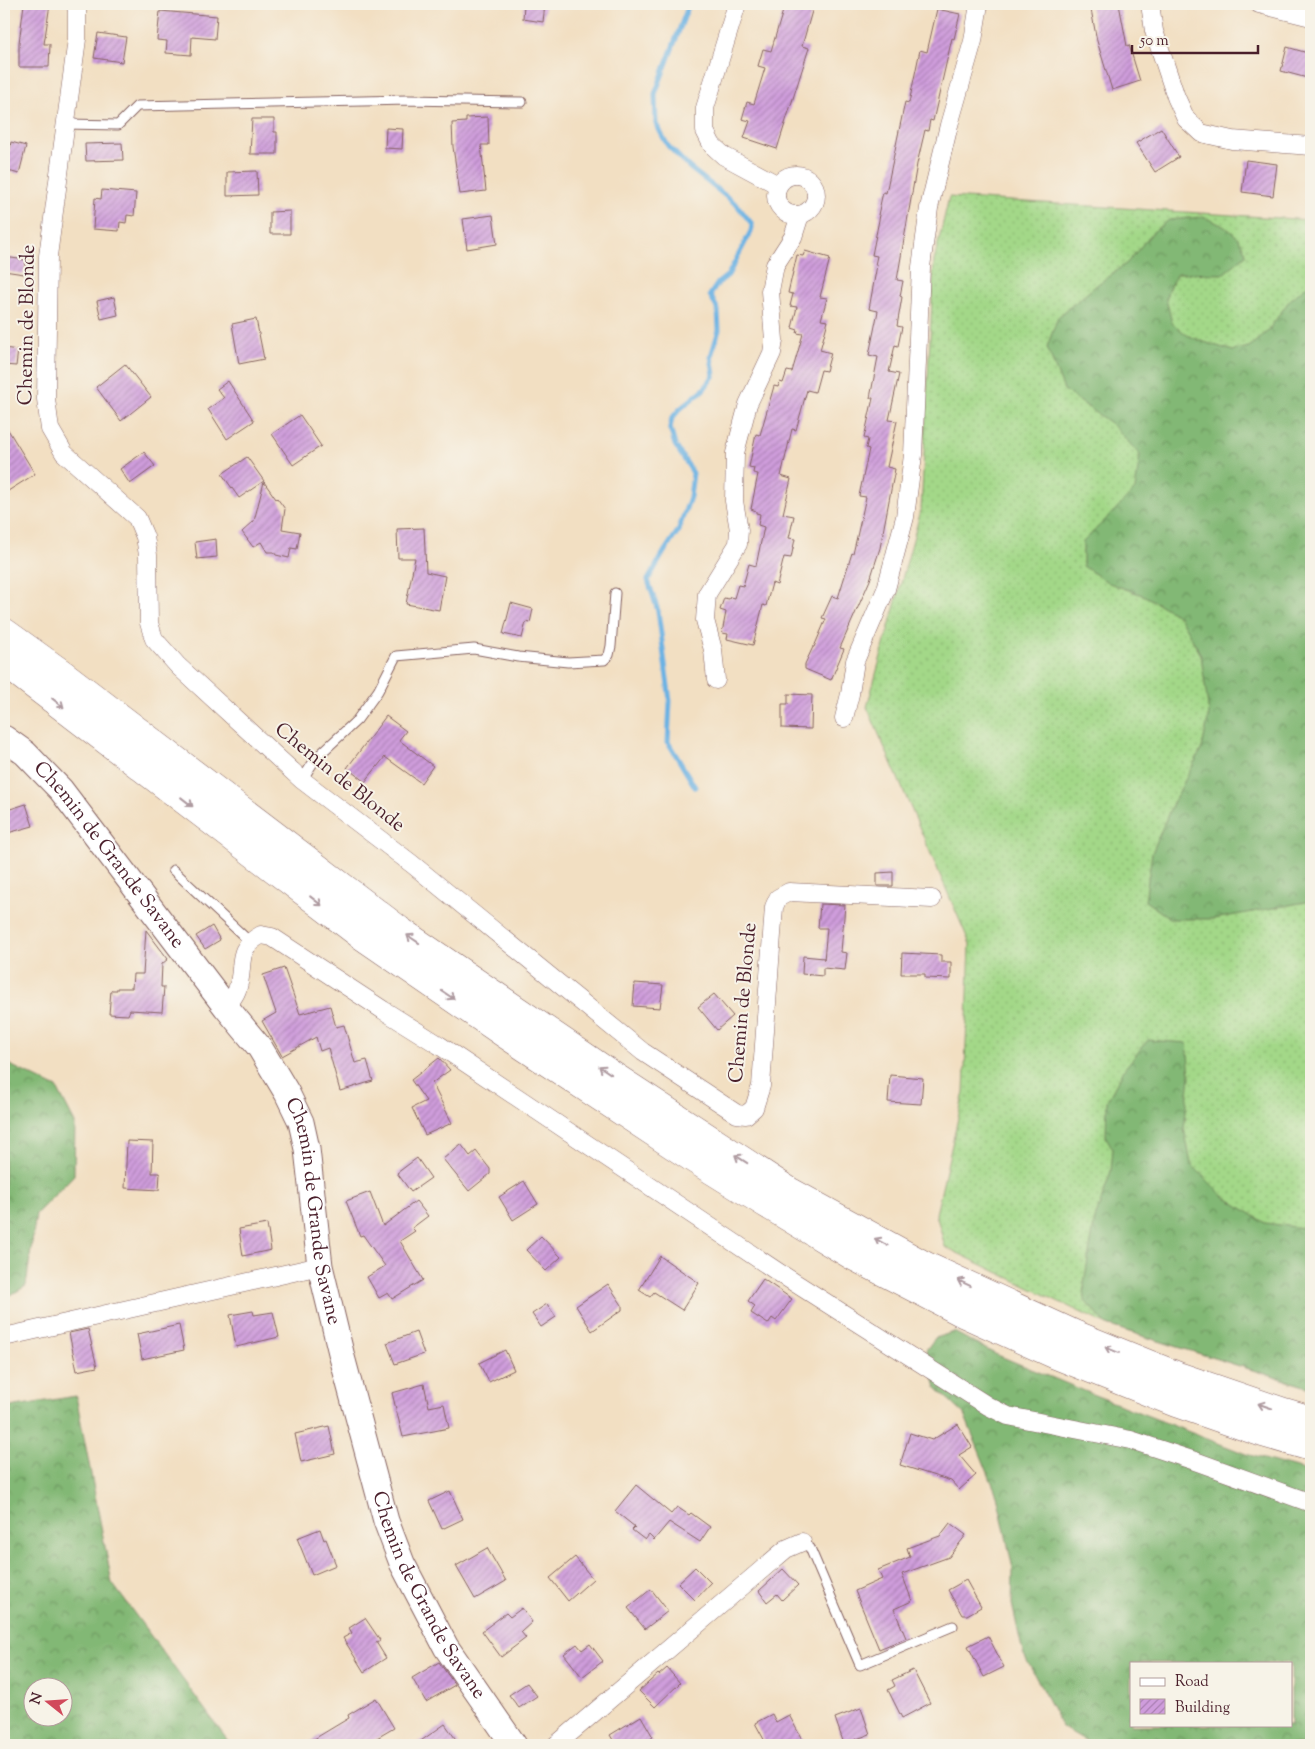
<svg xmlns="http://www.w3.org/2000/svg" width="1315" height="1749" font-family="'Sorts Mill Goudy',serif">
<defs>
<pattern id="grass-dots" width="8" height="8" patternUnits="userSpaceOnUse" patternTransform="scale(1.25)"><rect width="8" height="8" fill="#a3d888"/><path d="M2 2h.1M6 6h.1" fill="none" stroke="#8eb976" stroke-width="1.8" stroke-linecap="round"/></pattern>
<pattern id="forest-crowns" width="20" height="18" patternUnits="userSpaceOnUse" patternTransform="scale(1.25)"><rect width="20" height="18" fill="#82b874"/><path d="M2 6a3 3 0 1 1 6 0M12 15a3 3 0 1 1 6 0" fill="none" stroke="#6c955f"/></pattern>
<pattern id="building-hatch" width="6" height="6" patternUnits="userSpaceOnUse" patternTransform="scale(1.25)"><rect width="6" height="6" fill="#cf9ddc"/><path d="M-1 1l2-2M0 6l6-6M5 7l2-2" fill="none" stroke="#aa7fb3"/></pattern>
</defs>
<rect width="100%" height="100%" fill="#f7f3e8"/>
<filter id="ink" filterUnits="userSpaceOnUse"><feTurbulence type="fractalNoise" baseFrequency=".02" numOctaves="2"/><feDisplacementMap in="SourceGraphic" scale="10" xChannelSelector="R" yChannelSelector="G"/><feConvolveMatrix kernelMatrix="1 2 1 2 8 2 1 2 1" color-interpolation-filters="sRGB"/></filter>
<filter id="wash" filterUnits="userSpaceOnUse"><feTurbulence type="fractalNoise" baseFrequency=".0096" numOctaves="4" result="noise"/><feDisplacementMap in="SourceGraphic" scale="20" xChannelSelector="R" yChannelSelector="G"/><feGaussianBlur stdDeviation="1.12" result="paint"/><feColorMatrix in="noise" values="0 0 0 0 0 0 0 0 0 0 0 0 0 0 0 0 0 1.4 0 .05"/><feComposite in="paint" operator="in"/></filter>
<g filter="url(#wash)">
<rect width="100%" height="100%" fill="#f2dfc2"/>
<!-- grass -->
<path fill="url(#grass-dots)" stroke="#767c5a" d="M949 197 1311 220V1388L1107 1325 945 1247 936 1214 964 1092 970 944 867 707 921 510 934 261Z"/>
<!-- forest -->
<g fill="url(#forest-crowns)" stroke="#666c50" fill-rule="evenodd">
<path d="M1203 217C1223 225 1240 232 1246 255L1223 274 1177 273 1168 290 1166 299 1172 323 1187 335 1201 341 1233 351 1249 347 1268 331 1289 301 1311 282V901L1214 919H1171L1145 901 1152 853 1171 807 1202 748 1209 714 1201 655 1179 616 1145 596 1109 583 1083 566V542L1135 490 1140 455 1113 425 1064 390 1047 347 1058 317 1098 284 1127 263 1153 232 1169 220Z"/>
<path d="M1148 1040 1187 1043 1190 1077 1184 1128 1191 1164 1222 1195 1265 1223 1311 1229V1388L1107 1325 1085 1301 1084 1283 1095 1219 1111 1171 1113 1149 1106 1137 1107 1101 1125 1068Z"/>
<path d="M4 1062 57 1088 75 1123 74 1175 36 1214 26 1286 4 1299Z"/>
<path d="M954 1332 995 1354 1092 1394 1246 1454 1311 1472V1745H1093L1062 1727 1023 1653 1012 1604 1013 1569 997 1495 964 1414 936 1388 926 1350 935 1338ZM1131 1663H1291V1725H1131Z"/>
<path d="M76 1396 112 1583 231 1745H4V1408ZM62 1686V1716H32V1686Z"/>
</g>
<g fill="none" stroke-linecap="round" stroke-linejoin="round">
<!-- stream -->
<path stroke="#6cb2e3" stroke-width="5" d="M689 4 655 94 656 124 668 146 690 168 737 205 752 224 751 231 728 275 718 283 710 295 718 310 719 330 711 356 714 375 704 389 680 409 672 418 670 428 675 445 693 473 690 497 678 531 664 552 648 580 658 611 670 701 668 742 695 787"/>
</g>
<g id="blocks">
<!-- building -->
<g fill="url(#building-hatch)">
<path d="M24 4H50L44 44H50L49 67H19V43Z"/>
<path d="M524 4H545L543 22 523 19Z"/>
<path d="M785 4H814L802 46 809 48 777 149 744 138 750 121 742 119 747 102 754 104 765 68 758 66 763 49 771 51Z"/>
<path d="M1090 4H1119L1127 46 1129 45 1140 81 1112 90 1097 41Z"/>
<path d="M937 9 960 14 954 39 952 38 933 121 930 120 928 131 925 130 917 164 897 280 903 281 900 296 902 297 897 326 902 327 898 346 895 345 889 372 899 374 889 420 897 421 887 467 895 469 880 548 870 580 840 648 844 649 831 680 805 669V664L813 647H814L826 619 822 618 832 596 838 598 852 553 853 554 866 497 859 496 869 449 866 448 868 439 864 438 873 398H870L878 357 869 355 878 311 869 309 877 265H875L877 256 872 255 880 215H878L883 192 886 193 905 102 909 103 920 50 927 52Z"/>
<path d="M160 11 217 16 215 39 192 37 191 55 166 53 167 41 157 40Z"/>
<path d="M98 33 126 37 122 62 94 58Z"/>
<path d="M1287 47 1311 54V79L1281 71Z"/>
<path d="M488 117 489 145H481L486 191 460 194 453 147 452 123 466 122V118Z"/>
<path d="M252 119H274V132H277V154H250Z"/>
<path d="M386 128 403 129 402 149 385 148Z"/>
<path d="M1161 128 1179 157 1155 172 1136 143Z"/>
<path d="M11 142 26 146 19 174 5 170Z"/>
<path d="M122 143 123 160 86 161 85 144Z"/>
<path d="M1246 160 1277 164 1273 196 1242 192Z"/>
<path d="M257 171 258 195 227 196V172Z"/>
<path d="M102 190 136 193 134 216 127 215 126 223 120 222 119 231 93 229 95 198 101 199Z"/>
<path d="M290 211V234H270V212Z"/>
<path d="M493 215 497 244 467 249 463 219Z"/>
<path d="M805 251 830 258 820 297 827 298 821 320 828 321 820 350 831 353 826 371 821 370 815 392 807 390 796 430 792 429 781 476 791 479 783 514 794 516 789 538 795 539 791 558 784 557 777 585 772 583 766 606 763 605 753 645 727 639 728 634 722 633 726 612 720 610 724 598 729 599 730 597 734 598 738 585 743 586 749 564 756 566 764 527 758 525 760 514 756 513V511L751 509 758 474 753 473 754 468 749 467 756 434 760 435 774 386 778 387 780 382 783 383 787 371 792 372 803 334 797 333 798 330 792 328 797 307 790 306 793 294 788 293 797 255 803 256Z"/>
<path d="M4 257 26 260 24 274 4 271Z"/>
<path d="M114 297 118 315 101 319 97 301Z"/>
<path d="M256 319 264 359 239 364 232 324Z"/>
<path d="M4 348 18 350 16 366 4 365Z"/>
<path d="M125 364 151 397 121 421 96 387Z"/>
<path d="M228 381 254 421 227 439 208 409 224 398 217 389Z"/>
<path d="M300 415 321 446 293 465 272 434Z"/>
<path d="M4 423 35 474 8 491 4 484Z"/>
<path d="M144 452 155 466 130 484 120 469Z"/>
<path d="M247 457 264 481 239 498 222 474Z"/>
<path d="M264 482 276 499 277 498 285 509 282 529 300 532 297 549 291 548 289 558 276 555 274 552H267L261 542 253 547 242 532 254 521Z"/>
<path d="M424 528 426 572 445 576 439 610 406 604 415 558H398L397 529Z"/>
<path d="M216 539 217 557 197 559 195 542Z"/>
<path d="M511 603 533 609 530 623 526 622 522 638 503 634Z"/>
<path d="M788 694 812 695 811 729 782 728V704H788Z"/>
<path d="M386 716 406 731 399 740 433 766 421 783 385 757 365 782 347 768Z"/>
<path d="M26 804 33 826 4 834V811Z"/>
<path d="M893 872V886H877V873Z"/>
<path d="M820 904 845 905 841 952 847 953 845 970 823 968V976L802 974 803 956 824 958V960L827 928H818Z"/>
<path d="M212 926 220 940 205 949 196 936Z"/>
<path d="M146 930 168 959 162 964 161 987H164L162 1012 130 1010 128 1015 109 1014 111 990H117V988H132L133 974H143Z"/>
<path d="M902 953 941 955V962H951V979L925 978V974H901Z"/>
<path d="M284 968 300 1014 330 1006 336 1027 344 1025 355 1063 367 1060 373 1081 340 1091 328 1048 320 1051 316 1037 282 1056 262 1021 276 1013 263 975Z"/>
<path d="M635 983 663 985 660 1008 633 1006Z"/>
<path d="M714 994 733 1016 717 1030 698 1007Z"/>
<path d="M439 1058 450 1070 432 1083 452 1123 425 1135 412 1108 426 1101 411 1080Z"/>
<path d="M890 1075 923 1078 921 1104 888 1102Z"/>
<path d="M127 1141 153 1142 152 1173H160L159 1190 125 1188Z"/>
<path d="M461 1144 470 1156 476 1151 490 1169V1174L469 1191 443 1159Z"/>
<path d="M417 1158 431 1178 411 1192 397 1173Z"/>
<path d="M524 1181 538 1204 513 1220 499 1197Z"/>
<path d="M370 1192 383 1226 416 1201 428 1216 412 1228 415 1231 400 1241 423 1280 392 1299 388 1293 379 1298 367 1277 385 1266 363 1235 360 1236 346 1201Z"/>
<path d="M267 1224 271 1250 243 1256 239 1229Z"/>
<path d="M541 1236 561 1257 546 1271 526 1250Z"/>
<path d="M660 1256 699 1283 682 1310 654 1292 650 1297 639 1290Z"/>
<path d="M763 1279 792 1299 776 1321 772 1318 768 1324 751 1313 755 1306 748 1301Z"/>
<path d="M608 1284 622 1305V1310L592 1331 576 1306Z"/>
<path d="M547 1304 556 1317 541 1327 532 1314Z"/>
<path d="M253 1311 254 1315 273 1312 279 1337 236 1347 230 1315Z"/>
<path d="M179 1325 184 1350 142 1359 137 1334Z"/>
<path d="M88 1329 97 1367 77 1371 69 1333Z"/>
<path d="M416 1332 424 1354 395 1364 387 1343Z"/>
<path d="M505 1350 514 1370 489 1382 479 1363Z"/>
<path d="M424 1384 429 1407 444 1404 449 1428 403 1437 392 1393Z"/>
<path d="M958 1424 972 1447 959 1455 976 1475 959 1490 951 1481 900 1465 910 1433 932 1440Z"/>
<path d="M329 1426 335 1454 301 1462 295 1434Z"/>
<path d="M636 1485 671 1514 677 1507 689 1515 691 1513 710 1527 700 1542 669 1522 654 1540 649 1535 645 1540 632 1530 635 1527 615 1511Z"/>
<path d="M450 1491 463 1519 442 1529 429 1501Z"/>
<path d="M950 1523 966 1535 949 1557 902 1574 912 1601 894 1609 906 1638 879 1649 855 1591 882 1579 878 1570 910 1557 907 1548 940 1536Z"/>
<path d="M320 1529 324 1540 326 1539 336 1565 312 1575 297 1538Z"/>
<path d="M487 1548 506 1581 475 1599 456 1566Z"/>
<path d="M575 1557 593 1579 568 1601 550 1578Z"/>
<path d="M695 1567 711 1583 695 1600 678 1583Z"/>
<path d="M783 1569 798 1585 782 1600 777 1594 767 1602 759 1591Z"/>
<path d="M966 1580 981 1607 967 1615H962L948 1590Z"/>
<path d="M651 1589 668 1611 645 1629 628 1608Z"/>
<path d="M522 1608 532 1622 521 1632 526 1638 501 1657 482 1631 506 1613 510 1617Z"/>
<path d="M365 1618 380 1640 376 1642 386 1658 364 1672 343 1638 352 1633 349 1628Z"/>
<path d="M988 1636 1004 1667 984 1677 968 1646Z"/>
<path d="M577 1644 582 1650 590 1644 603 1661 582 1677 564 1654Z"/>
<path d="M439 1662 455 1685 426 1702 412 1678Z"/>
<path d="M667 1668 680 1683 655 1707 639 1691 658 1674 659 1675Z"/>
<path d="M913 1670 930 1703 902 1718 888 1690 895 1686 892 1680Z"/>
<path d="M527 1683 537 1696 519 1708 509 1695Z"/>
<path d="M376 1698 394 1728 365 1745H304L349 1718 348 1715Z"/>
<path d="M861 1708 870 1734 844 1744 835 1718Z"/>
<path d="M772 1714 776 1722 789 1715 805 1745H767L755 1723Z"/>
<path d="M641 1716 653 1737 650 1739 654 1745H616L610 1735Z"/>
<path d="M445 1724 460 1745H415Z"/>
</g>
</g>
</g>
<g filter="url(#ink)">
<use href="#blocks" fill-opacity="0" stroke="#856260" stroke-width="1"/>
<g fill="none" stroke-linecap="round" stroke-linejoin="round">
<!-- lane casing -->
<g stroke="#856260" stroke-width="11">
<g id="lane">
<path d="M65 124 118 125 137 106 408 100 522 102"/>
<path d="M302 780 316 758 357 720 378 691 396 656 474 649 518 657 568 662 604 660 609 655 611 646 615 593"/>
<path d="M173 870 249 941"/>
<path d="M802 1542 810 1548 860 1665 953 1626"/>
</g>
</g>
<!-- street casing -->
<g stroke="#856260" stroke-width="19">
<g id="street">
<path d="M75 4 77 10V39L48 256 46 399 50 429 64 453 137 518 145 537 148 555 149 623 154 639 178 666 302 780 412 864 643 1052 737 1114 746 1115 754 1108 761 1086 774 907 778 898 789 892 932 899"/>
<path d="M737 4 705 108V131L712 145 724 156 778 185"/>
<path d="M1150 4 1154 31 1176 97 1186 119 1201 133 1232 140 1311 146"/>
<path d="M1259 4 1311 17"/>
<circle cx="796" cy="195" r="20"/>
<path d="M716 680 713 650 705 620 707 594 738 544 739 530 734 501 735 453 748 404 772 353 774 340 770 291 775 265 793 237 800 215"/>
<path d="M844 718 850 694 855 661 886 589 905 517 913 455 921 267 929 208 949 125 973 41 979 4"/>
<path d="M226 1007C230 1002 235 996 237 990 246 966 233 950 261 935L272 937 383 1010 439 1045 778 1272 988 1406 1008 1416 1131 1440 1195 1461 1311 1503"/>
<path d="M4 1337 320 1266"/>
<path d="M556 1745 786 1549 802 1542"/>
</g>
</g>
<!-- secondary casing -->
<g stroke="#856260" stroke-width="27">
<g id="secondary">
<path id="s1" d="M4 738 25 753 61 790 226 1007 260 1048 287 1093 301 1122 307 1149 320 1266 342 1357 386 1521 402 1563 446 1647 514 1745"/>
</g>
</g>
<!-- highway casing -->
<g stroke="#856260" stroke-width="29">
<g id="highway">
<path d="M4 632 64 675 399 930 612 1075 789 1191 924 1265 1074 1334 1178 1376 1284 1412 1311 1420"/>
<path d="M4 662 358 933 505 1034 694 1159 765 1203 853 1256 965 1314 1056 1355 1176 1403 1263 1433 1311 1447"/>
</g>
</g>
<!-- lane -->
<use href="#lane" stroke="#fff" stroke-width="9"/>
<!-- street -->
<use href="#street" stroke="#fff" stroke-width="18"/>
<!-- secondary -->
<use href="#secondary" stroke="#fff" stroke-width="25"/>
<!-- highway -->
<use href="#highway" stroke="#fff" stroke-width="28"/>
</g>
<!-- one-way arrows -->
<defs><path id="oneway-shaft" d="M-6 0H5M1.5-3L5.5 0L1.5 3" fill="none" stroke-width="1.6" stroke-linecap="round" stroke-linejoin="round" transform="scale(1.25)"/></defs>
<g stroke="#ae9aa0">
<use href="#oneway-shaft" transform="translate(58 703) rotate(38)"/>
<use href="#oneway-shaft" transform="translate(187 802) rotate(38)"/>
<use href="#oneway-shaft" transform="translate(316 901) rotate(38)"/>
<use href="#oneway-shaft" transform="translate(413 939) rotate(-146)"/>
<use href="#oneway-shaft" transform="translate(448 995) rotate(34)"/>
<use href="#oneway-shaft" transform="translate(605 1070) rotate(-146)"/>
<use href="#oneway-shaft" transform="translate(741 1159) rotate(-147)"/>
<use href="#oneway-shaft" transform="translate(881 1242) rotate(-151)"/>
<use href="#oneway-shaft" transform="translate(964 1283) rotate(-155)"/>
<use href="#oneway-shaft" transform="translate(1112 1350) rotate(-158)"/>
<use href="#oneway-shaft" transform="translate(1265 1406) rotate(-161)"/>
</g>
</g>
<g text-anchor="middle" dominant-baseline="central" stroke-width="4" stroke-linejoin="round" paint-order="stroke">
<!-- street labels -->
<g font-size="20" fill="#4a1f2b" stroke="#f7f3e8">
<text transform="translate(28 325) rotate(-89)">Chemin de Blonde</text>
<text transform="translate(339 778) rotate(39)">Chemin de Blonde</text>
<text stroke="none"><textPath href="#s1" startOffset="158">Chemin de Grande Savane</textPath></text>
<text transform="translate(744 1003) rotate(-85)">Chemin de Blonde</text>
<text stroke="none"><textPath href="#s1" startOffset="578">Chemin de Grande Savane</textPath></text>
<text stroke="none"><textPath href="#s1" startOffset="982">Chemin de Grande Savane</textPath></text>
</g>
</g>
<!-- margin -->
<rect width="1315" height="1749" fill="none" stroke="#f7f3e8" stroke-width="20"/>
<!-- legend -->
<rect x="1130" y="1662" width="162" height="65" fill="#f7f3e8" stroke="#b29e9c"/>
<rect x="1140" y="1678" width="25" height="8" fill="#ffffff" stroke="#b29e9c"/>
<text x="1175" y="1686" font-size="15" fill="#4a1f2b">Road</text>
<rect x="1140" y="1699" width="25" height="15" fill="url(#building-hatch)" stroke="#b29e9c"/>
<text x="1175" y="1712" font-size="15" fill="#4a1f2b">Building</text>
<!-- north arrow -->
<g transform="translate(48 1702) rotate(287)"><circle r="24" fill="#f7f3e8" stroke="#b29e9c"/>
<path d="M0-4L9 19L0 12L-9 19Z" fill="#d1495b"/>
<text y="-8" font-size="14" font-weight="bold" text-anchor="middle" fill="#4a1f2b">N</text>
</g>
<!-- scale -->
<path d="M1132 45v8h126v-8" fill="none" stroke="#4a1f2b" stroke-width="2.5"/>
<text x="1140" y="45" font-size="15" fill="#4a1f2b" stroke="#f7f3e8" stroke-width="4" paint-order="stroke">50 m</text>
</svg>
